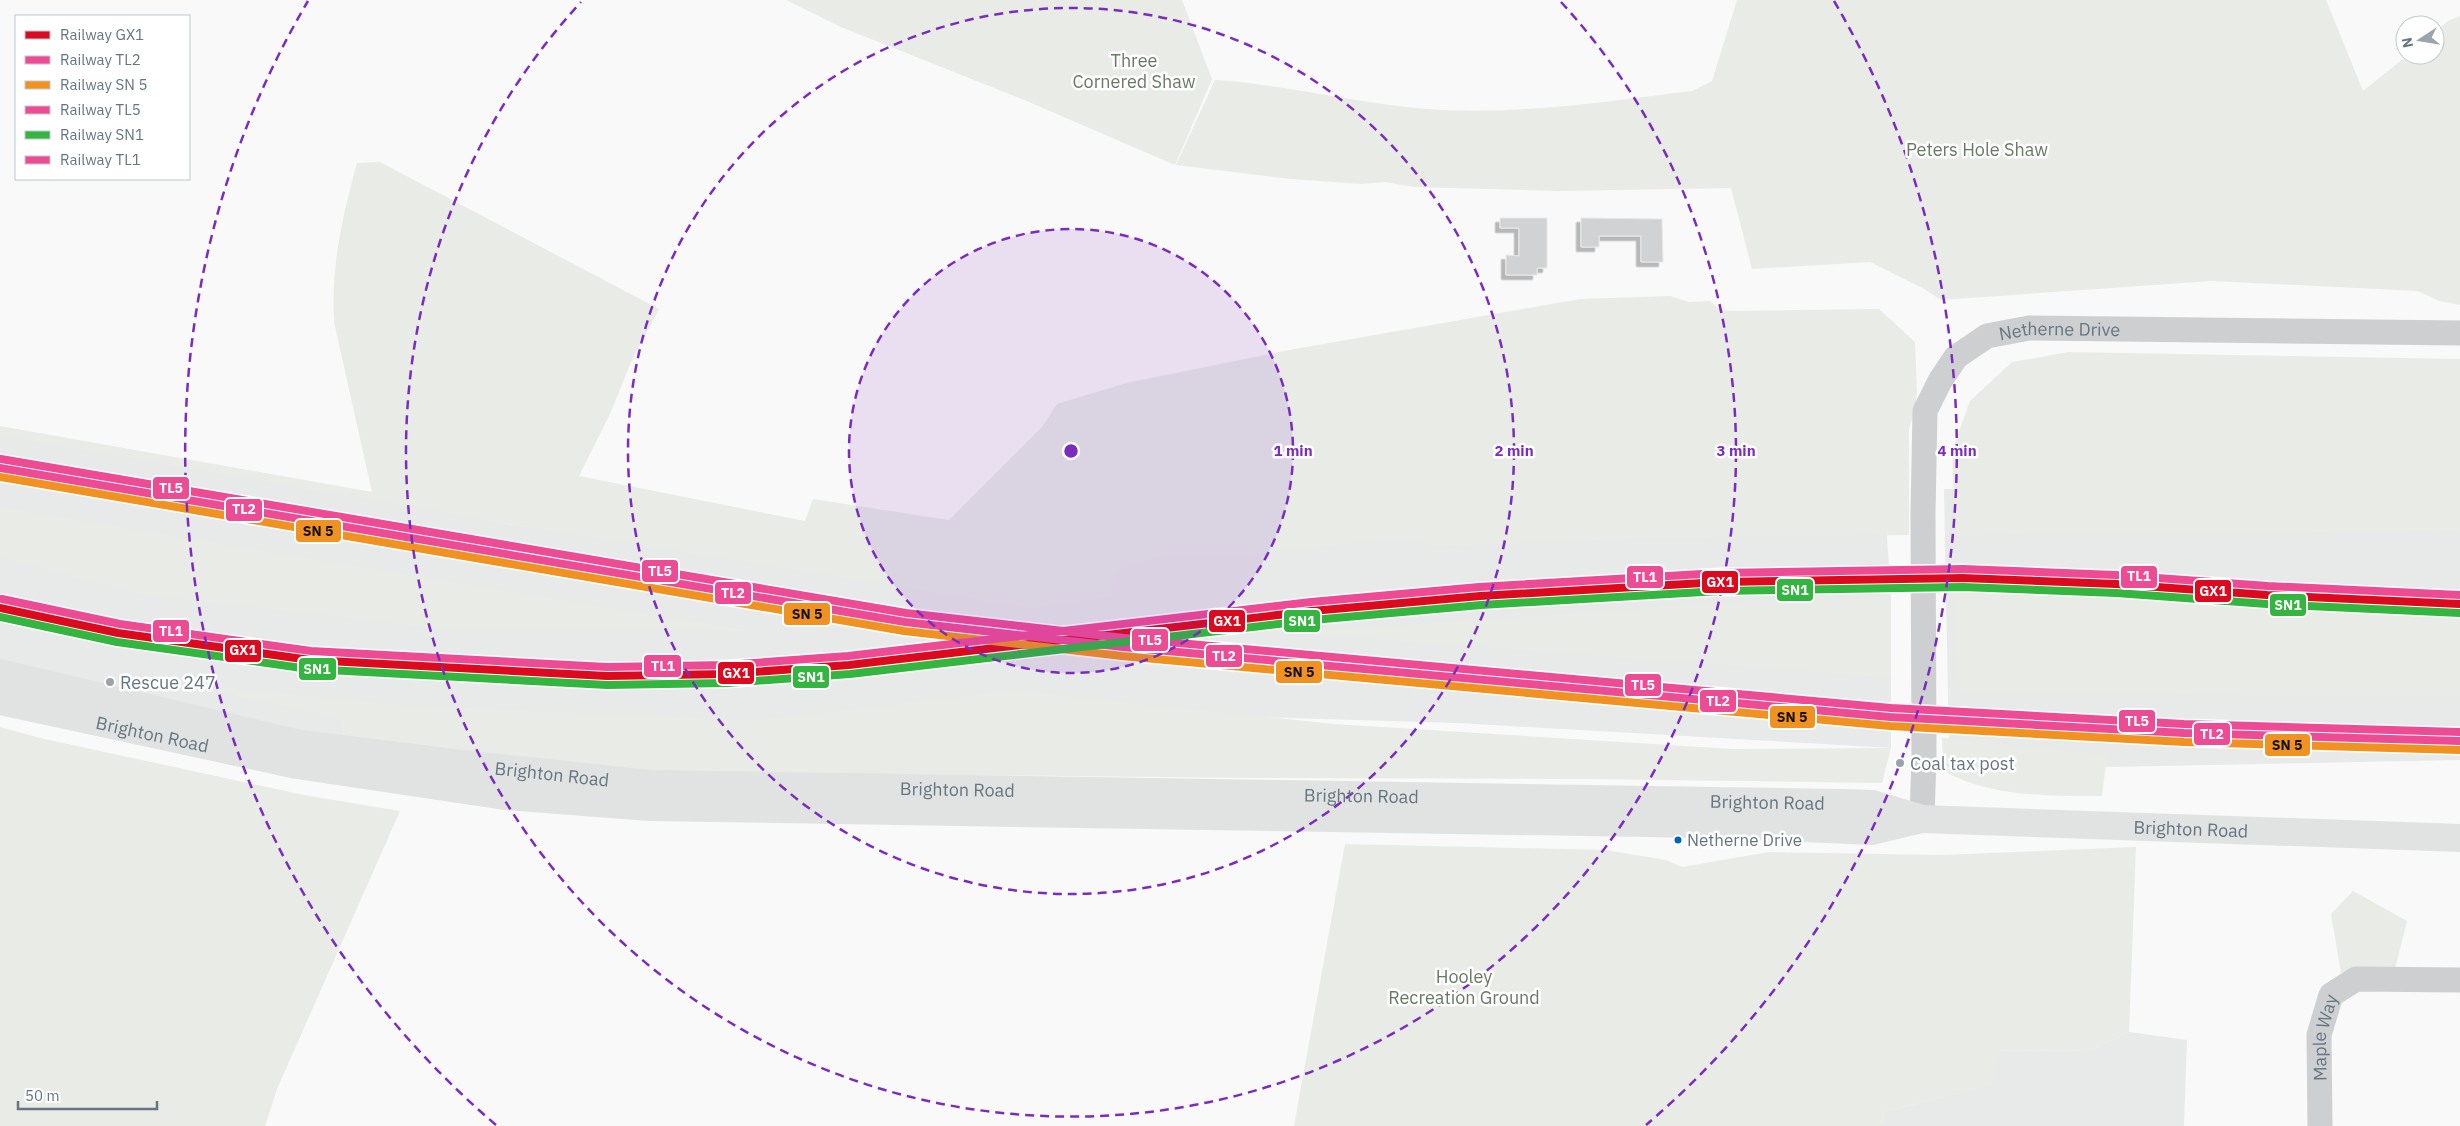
<svg xmlns="http://www.w3.org/2000/svg" width="2460" height="1126" font-family="'IBM Plex Sans',sans-serif">
<defs>
<filter id="shadow"><feDropShadow dx="-4.5" dy="4.5" stdDeviation="0" flood-color="#0004"/></filter>
</defs>
<rect width="100%" height="100%" fill="#f9f9f9"/>
<!-- built -->
<g fill="#e8e9e9">
<path d="M0 431 525 527 1016 556 1884 490 1891 599V748L1458 723 1013 710 752 734 342 719 344 738 209 715 0 660Z"/>
<path d="M1944 489 2460 496V760L2106 767 1949 750Z"/>
<path d="M2129 1032 2187 1040 2184 1126H1882L1884 1112 1992 1085 1996 1051 2092 1050Z"/>
</g>
<!-- green -->
<g fill="#e8ebe6">
<path d="M786 0H1182L1212 79 1175 165 1022 99 841 27Z"/>
<path d="M1737 0H2326L2363 91 2408 55H2435V32L2448 21 2460 16V305L2439 301 2418 291 2211 281 1941 300 1924 289 1870 262 1752 269 1731 188 1559 191 1414 187 1385 182 1362 184 1291 179 1176 165 1215 80C1291 85 1366 106 1443 110 1526 114 1610 101 1692 91L1712 81Z"/>
<path d="M380 162 659 309 631 362 610 414 579 476 805 521 813 499 949 520 1042 427 1057 404 1126 383 1289 350 1580 299 1670 296 1689 302 1710 301 1719 309 1729 311 1879 309 1915 342 1917 392 1915 410 1909 429V535L1624 539 1437 547 1417 541 1395 539 1226 557H1159L1143 561 1120 569 1113 578 1112 597 1031 608 525 527 0 436V426L372 492 334 322C331 264 342 219 357 163Z"/>
<path d="M2069 352 2460 359V531L1956 536 1952 451 1970 401 2012 362Z"/>
<path d="M0 507 752 631H461L148 596 0 558Z"/>
<path d="M1954 590 2460 607V697L1959 694Z"/>
<path d="M1809 596 1891 599V678L1286 633Z"/>
<path d="M171 682 404 705 760 720 1013 690 1334 724 1733 749 1891 748 1882 783 1588 779 1258 778 655 772 344 738 342 719Z"/>
<path d="M0 727 40 738 304 795 400 811 277 1089 265 1126H0Z"/>
<path d="M1942 738 2107 754 2102 796C2051 796 1989 797 1944 771Z"/>
<path d="M1345 844 1606 850 1666 860 1682 867 1769 852 1942 855 2136 847 2129 1032 2092 1050 1996 1051 1993 1085 1884 1112 1882 1126H1294Z"/>
<path d="M2353 891 2407 921 2395 969 2341 973 2331 914Z"/>
</g>
<!-- building -->
<g fill="#d0d2d3" stroke="#e8e8e8" filter="url(#shadow)">
<path d="M1500 218H1547V268H1537V275H1506V255L1519 256V228H1500Z"/>
<path d="M1581 218 1662 219 1663 262H1641V236H1599V247H1581Z"/>
</g>
<g fill="none" stroke-linecap="round" stroke-linejoin="round">
<!-- minor -->
<g stroke="#cecfd0" stroke-width="25">
<path id="s1" d="M1922 819 1924 757 1923 513 1925 411 1940 381 1956 357 1987 336 2029 328 2460 333"/>
<path id="s2" d="M2320 1126 2319 1035 2331 995 2356 979 2460 980"/>
</g>
<!-- highway -->
<g stroke="#e1e2e2" stroke-width="28">
<path id="s3" d="M0 673 300 744 453 763 650 784 1843 803 1872 804 1922 819 2460 838"/>
<path id="s4" d="M0 701 297 765 505 796 650 807 1704 824 1872 831 1922 819"/>
</g>
<!-- rail-1 casing -->
<g stroke="#fff" stroke-width="11">
<path id="rail-1" d="M0 608 118 633 310 660 607 676 726 674 849 665 1312 611 1480 596 1720 582 1963 578 2116 584 2267 595 2460 604"/>
</g>
<!-- rail-2 casing -->
<g stroke="#fff" stroke-width="11">
<path id="rail-2" d="M0 468 905 622 1123 647 1890 717 2184 733 2460 741"/>
</g>
<!-- rail-3 casing -->
<g stroke="#fff" stroke-width="11">
<path id="rail-3" d="M0 477 904 631 1122 656 1890 726 2184 742 2460 750"/>
</g>
<!-- rail-4 casing -->
<g stroke="#fff" stroke-width="11">
<path id="rail-4" d="M1 459 906 613 1124 638 1891 708 2184 724 2460 732"/>
</g>
<!-- rail-5 casing -->
<g stroke="#fff" stroke-width="11">
<path id="rail-5" d="M0 617 117 642 309 669 607 685 727 683 850 674 1313 620 1481 605 1720 591 1963 587 2116 593 2267 604 2460 613"/>
</g>
<!-- rail-6 casing -->
<g stroke="#fff" stroke-width="11">
<path id="rail-6" d="M2 599 120 624 311 651 607 667 726 665 848 656 1311 602 1479 587 1719 573 1963 569 2116 575 2268 586 2460 595"/>
</g>
<!-- rail-1 -->
<use href="#rail-1" stroke="#dc0a1e" stroke-width="8"/>
<!-- rail-2 -->
<use href="#rail-2" stroke="#ee4b95" stroke-width="8"/>
<!-- rail-3 -->
<use href="#rail-3" stroke="#f09222" stroke-width="8"/>
<!-- rail-4 -->
<use href="#rail-4" stroke="#ee4b95" stroke-width="8"/>
<!-- rail-5 -->
<use href="#rail-5" stroke="#33b540" stroke-width="8"/>
<!-- rail-6 -->
<use href="#rail-6" stroke="#ee4b95" stroke-width="8"/>
</g>
<!-- distance rings -->
<circle cx="1071" cy="451" r="222" fill="#7b2cbf" fill-opacity=".12"/>
<g fill="none" stroke="#7b2cbf" stroke-width="2.5" stroke-dasharray="9 6">
<circle cx="1071" cy="451" r="222"/>
<circle cx="1071" cy="451" r="443"/>
<path d="M1561 2A665 665 0 1 1 581 2"/>
<path d="M496 1125A886 886 0 0 1 308 1M1834 1A886 886 0 0 1 1646 1125"/>
</g>
<!-- markers -->
<g fill="#99a4ac" stroke="#fff" stroke-width="2">
<circle cx="110" cy="682" r="5"/>
<circle cx="1900" cy="763" r="5"/>
</g>
<circle fill="#0065bd" stroke="#fff" stroke-width="2" cx="1678" cy="840" r="4.5"/>
<g text-anchor="middle" dominant-baseline="central" stroke-width="5" stroke-linejoin="round" paint-order="stroke">
<!-- bus labels -->
<g font-size="17" fill="#657683" stroke="#fff" text-anchor="start">
<text x="1687" y="840">Netherne Drive</text>
</g>
<!-- park labels -->
<g font-size="18" fill="#687a64" stroke="#fff">
<text x="1134" y="60">Three<tspan x="1134" dy="21">Cornered Shaw</tspan></text>
<text x="1977" y="149">Peters Hole Shaw</text>
<text x="1464" y="976">Hooley<tspan x="1464" dy="21">Recreation Ground</tspan></text>
</g>
<!-- street labels -->
<g font-size="18" fill="#657683" stroke="#fff">
<text stroke="none"><textPath href="#s1" startOffset="581">Netherne Drive</textPath></text>
<text stroke="none"><textPath href="#s4" startOffset="156">Brighton Road</textPath></text>
<text stroke="none"><textPath href="#s3" startOffset="562">Brighton Road</textPath></text>
<text stroke="none"><textPath href="#s3" startOffset="968">Brighton Road</textPath></text>
<text stroke="none"><textPath href="#s3" startOffset="1372">Brighton Road</textPath></text>
<text stroke="none"><textPath href="#s3" startOffset="1778">Brighton Road</textPath></text>
<text stroke="none"><textPath href="#s3" startOffset="2204">Brighton Road</textPath></text>
<text stroke="none"><textPath href="#s2" startOffset="89">Maple Way</textPath></text>
</g>
<!-- poi labels -->
<g font-size="18" fill="#657683" stroke="#fff" text-anchor="start">
<text x="120" y="682">Rescue 247</text>
<text x="1910" y="763">Coal tax post</text>
</g>
</g>
<circle cx="1071" cy="451" r="8" fill="#7b2cbf" stroke="#fff" stroke-width="2.5"/>
<g font-size="15" text-anchor="middle" font-weight="bold" fill="#7b2cbf" stroke="#fff" stroke-width="5" stroke-linejoin="round" paint-order="stroke">
<text x="1293" y="456">1 min</text>
<text x="1514" y="456">2 min</text>
<text x="1736" y="456">3 min</text>
<text x="1957" y="456">4 min</text>
</g>
<g stroke="#fff" stroke-width="2">
<rect x="152" y="476" width="38" height="24" rx="5" fill="#ee4b95"/>
<rect x="225" y="498" width="38" height="24" rx="5" fill="#ee4b95"/>
<rect x="295" y="519" width="47" height="24" rx="5" fill="#f09222"/>
<rect x="641" y="559" width="38" height="24" rx="5" fill="#ee4b95"/>
<rect x="2120" y="565" width="38" height="24" rx="5" fill="#ee4b95"/>
<rect x="1626" y="565" width="38" height="24" rx="5" fill="#ee4b95"/>
<rect x="1701" y="570" width="38" height="24" rx="5" fill="#dc0a1e"/>
<rect x="1776" y="578" width="38" height="24" rx="5" fill="#33b540"/>
<rect x="2194" y="579" width="38" height="24" rx="5" fill="#dc0a1e"/>
<rect x="714" y="581" width="38" height="24" rx="5" fill="#ee4b95"/>
<rect x="2269" y="593" width="38" height="24" rx="5" fill="#33b540"/>
<rect x="783" y="602" width="48" height="24" rx="5" fill="#f09222"/>
<rect x="1208" y="609" width="38" height="24" rx="5" fill="#dc0a1e"/>
<rect x="1283" y="609" width="38" height="24" rx="5" fill="#33b540"/>
<rect x="152" y="619" width="38" height="24" rx="5" fill="#ee4b95"/>
<rect x="1131" y="628" width="38" height="24" rx="5" fill="#ee4b95"/>
<rect x="224" y="639" width="38" height="24" rx="5" fill="#dc0a1e"/>
<rect x="1205" y="644" width="38" height="24" rx="5" fill="#ee4b95"/>
<rect x="643" y="654" width="39" height="24" rx="5" fill="#ee4b95"/>
<rect x="298" y="657" width="39" height="24" rx="5" fill="#33b540"/>
<rect x="1275" y="660" width="48" height="24" rx="5" fill="#f09222"/>
<rect x="717" y="661" width="38" height="24" rx="5" fill="#dc0a1e"/>
<rect x="792" y="665" width="38" height="24" rx="5" fill="#33b540"/>
<rect x="1624" y="673" width="38" height="24" rx="5" fill="#ee4b95"/>
<rect x="1699" y="689" width="38" height="24" rx="5" fill="#ee4b95"/>
<rect x="1769" y="705" width="47" height="24" rx="5" fill="#f09222"/>
<rect x="2118" y="709" width="38" height="24" rx="5" fill="#ee4b95"/>
<rect x="2193" y="722" width="38" height="24" rx="5" fill="#ee4b95"/>
<rect x="2264" y="733" width="47" height="24" rx="5" fill="#f09222"/>
</g>
<g font-size="14" text-anchor="middle" font-weight="bold" fill="#fff">
<text x="171" y="493">TL5</text>
<text x="244" y="514">TL2</text>
<text x="660" y="576">TL5</text>
<text x="2139" y="581">TL1</text>
<text x="1645" y="582">TL1</text>
<text x="1720" y="587">GX1</text>
<text x="1795" y="595">SN1</text>
<text x="2213" y="596">GX1</text>
<text x="733" y="598">TL2</text>
<text x="2288" y="610">SN1</text>
<text x="1227" y="626">GX1</text>
<text x="1302" y="626">SN1</text>
<text x="171" y="636">TL1</text>
<text x="1150" y="645">TL5</text>
<text x="243" y="655">GX1</text>
<text x="1224" y="661">TL2</text>
<text x="663" y="671">TL1</text>
<text x="317" y="674">SN1</text>
<text x="736" y="678">GX1</text>
<text x="811" y="682">SN1</text>
<text x="1643" y="690">TL5</text>
<text x="1718" y="706">TL2</text>
<text x="2137" y="726">TL5</text>
<text x="2212" y="739">TL2</text>
</g>
<g font-size="14" text-anchor="middle" font-weight="bold" fill="#111">
<text x="318" y="536">SN 5</text>
<text x="807" y="619">SN 5</text>
<text x="1299" y="677">SN 5</text>
<text x="1792" y="722">SN 5</text>
<text x="2287" y="750">SN 5</text>
</g>
<!-- legend -->
<rect x="15" y="15" width="175" height="165" fill="#ffffff" stroke="#c1c8cd"/>
<rect x="25" y="31" width="25" height="8" fill="#dc0a1e" stroke="#c1c8cd"/>
<text x="60" y="40" font-size="15" fill="#657683">Railway GX1</text>
<rect x="25" y="56" width="25" height="8" fill="#ee4b95" stroke="#c1c8cd"/>
<text x="60" y="65" font-size="15" fill="#657683">Railway TL2</text>
<rect x="25" y="81" width="25" height="8" fill="#f09222" stroke="#c1c8cd"/>
<text x="60" y="90" font-size="15" fill="#657683">Railway SN 5</text>
<rect x="25" y="106" width="25" height="8" fill="#ee4b95" stroke="#c1c8cd"/>
<text x="60" y="115" font-size="15" fill="#657683">Railway TL5</text>
<rect x="25" y="131" width="25" height="8" fill="#33b540" stroke="#c1c8cd"/>
<text x="60" y="140" font-size="15" fill="#657683">Railway SN1</text>
<rect x="25" y="156" width="25" height="8" fill="#ee4b95" stroke="#c1c8cd"/>
<text x="60" y="165" font-size="15" fill="#657683">Railway TL1</text>
<!-- north arrow -->
<g transform="translate(2420 40) rotate(258)"><circle r="24" fill="#ffffff" stroke="#c1c8cd"/>
<path d="M0-4L9 19L0 12L-9 19Z" fill="#99a4ac"/>
<text y="-8" font-size="14" font-weight="bold" text-anchor="middle" fill="#657683">N</text>
</g>
<!-- scale -->
<path d="M18 1101v8h139v-8" fill="none" stroke="#657683" stroke-width="2.5"/>
<text x="25" y="1101" font-size="15" fill="#657683" stroke="#ffffff" stroke-width="4" paint-order="stroke">50 m</text>
</svg>
